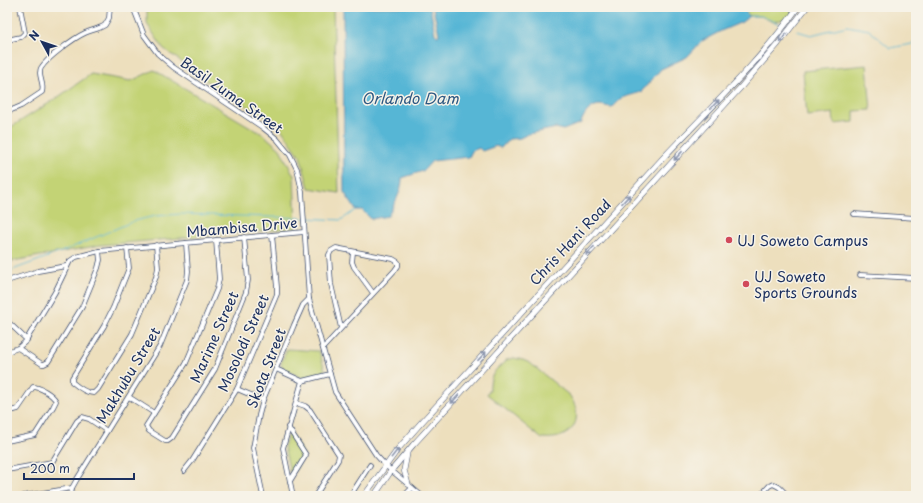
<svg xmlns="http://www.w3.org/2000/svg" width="923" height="503" font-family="'Playpen Sans',sans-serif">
<rect width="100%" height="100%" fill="#f7f3e8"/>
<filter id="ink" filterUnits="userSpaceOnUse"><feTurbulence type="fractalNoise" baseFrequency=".025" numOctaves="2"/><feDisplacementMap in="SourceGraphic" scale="8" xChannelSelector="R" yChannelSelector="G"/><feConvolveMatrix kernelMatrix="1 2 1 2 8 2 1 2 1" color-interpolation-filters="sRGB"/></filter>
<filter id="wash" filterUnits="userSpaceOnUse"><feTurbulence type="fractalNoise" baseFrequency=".012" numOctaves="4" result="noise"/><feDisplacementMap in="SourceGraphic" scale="16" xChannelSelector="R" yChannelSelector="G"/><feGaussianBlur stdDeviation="0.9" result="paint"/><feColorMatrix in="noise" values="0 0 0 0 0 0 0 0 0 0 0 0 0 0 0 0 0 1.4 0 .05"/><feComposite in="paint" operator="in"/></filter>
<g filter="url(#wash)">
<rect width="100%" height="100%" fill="#eddfbd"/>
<!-- green -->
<g fill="#c3d375" stroke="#6f816a">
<path d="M147 7H333L339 193 309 188 300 156 277 123 238 101 207 81 163 48 147 24Z"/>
<path d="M742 7H797L790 18 773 22 761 16H749Z"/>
<path d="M867 65 871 110 854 111V122L834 124 833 113 807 116 803 71Z"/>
<path d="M154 70 264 135 280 149 294 176 296 228 101 245 7 262V129L11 127 54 100 91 74 131 81Z"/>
<path d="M287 349 319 351 325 370 323 373 304 379 282 368 281 363Z"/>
<path d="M514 358 523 360 530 363 570 396C586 420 571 441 543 438L542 439 487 394 490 390C489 377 495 368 506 362V360Z"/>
<path d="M288 435 292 436 304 455 294 472 292 473 290 472 284 447Z"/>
</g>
<!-- water -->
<path fill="#57b6d5" stroke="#39729a" d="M343 7H430L435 34 437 36 439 35C438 26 434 16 433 7H742L749 16 742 22 721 31 702 41 687 57 661 69 641 92 621 98 612 107C608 107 603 105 599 105 590 106 583 115 581 123L563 130 556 128 528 134 520 138 509 139 501 148 496 146 482 151 479 148 472 151 469 157 432 161 423 171 402 178C402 192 394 204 388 216L371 219 362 210H356L344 192Z"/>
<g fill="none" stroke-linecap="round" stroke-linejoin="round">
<!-- stream -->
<g stroke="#57b6d5" stroke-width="1">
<path d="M749 16H761L780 24"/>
<path d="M797 31 811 35 847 26 869 30 890 48 912 44 916 41"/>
<path d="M305 218 341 220 356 210"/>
<path d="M7 272 61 252 134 221 155 216 181 214 302 218"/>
</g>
</g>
</g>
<g filter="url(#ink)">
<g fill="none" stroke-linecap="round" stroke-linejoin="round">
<!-- minor casing -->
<g stroke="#3a496c" stroke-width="5.5">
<g id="minor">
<path d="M133 7 144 35 158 54 173 67 262 127 277 139 290 155 297 169 302 192 309 299 335 392 376 455 386 466 422 496"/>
<path d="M7 40 21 37 25 33 20 7"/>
<path d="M7 112 21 106 42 92C45 84 37 75 41 68 47 58 74 38 85 33 92 30 99 29 105 25L109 18 110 7"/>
<path d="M854 214 916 218"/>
<path d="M216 240 219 279 217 289 186 363 146 426 149 431 165 441H168L172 438 215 369 246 292 248 280 244 237"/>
<path d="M127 248 129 268 113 308 104 326 72 378V382C78 387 87 394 94 393L98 389 132 334 156 277 158 268 156 245"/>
<path d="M353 252 352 262 354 267 373 293"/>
<path d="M860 275 916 278"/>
<path d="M7 281 38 271 66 266"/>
<path d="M7 321 27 340"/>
<path d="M18 348 42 364H44L48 362 82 307 98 268 100 260 99 251"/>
<path d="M323 348 395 270 398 266V262L393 259 336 248 331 251 329 255 331 284 341 328"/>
<path d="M7 352 18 348 25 342 55 292 70 261 76 257 99 251 304 232"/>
<path d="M276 369 302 381 330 374"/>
<path d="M237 389 263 400"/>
<path d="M129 397 154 413"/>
<path d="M296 403 305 406 310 410 339 455 338 460 315 496"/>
<path d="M7 412 18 409 33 387C40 387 52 394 56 401L53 407 35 435 7 441"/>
<path d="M288 427 306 455 290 481"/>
<path d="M7 470 52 462 77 421 82 417 89 419 107 431"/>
<path d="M184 471 192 461 237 389 277 294V287L272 235"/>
<path d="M24 496 72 488"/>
<path d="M71 496 72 488 77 479 160 346 187 280 188 271 186 243"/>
<path d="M263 496 253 448 259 415 263 400 294 325 303 305 309 299"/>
<path d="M293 496 283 448 302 381"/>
<path d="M350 496 370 465"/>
<path d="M404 496 412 488"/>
<path d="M760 496 769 486 773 484 779 487 788 496"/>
</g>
</g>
<!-- major casing -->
<g stroke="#3a496c" stroke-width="6">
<g id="major">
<path d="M407 454 404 470 408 484"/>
<path d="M364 496 398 449 420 424C501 335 582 247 663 158 709 109 759 63 798 7"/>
<path d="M374 496 391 471 413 445 741 87 778 44 807 7"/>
</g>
</g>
<!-- minor -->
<use href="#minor" stroke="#fff" stroke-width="4"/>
<!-- major -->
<use href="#major" stroke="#fff" stroke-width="5"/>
</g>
<!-- one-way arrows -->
<defs><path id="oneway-shaft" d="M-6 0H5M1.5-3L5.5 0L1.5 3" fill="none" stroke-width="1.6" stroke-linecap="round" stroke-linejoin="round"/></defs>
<g stroke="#8d97ae">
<use href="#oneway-shaft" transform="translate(783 38) rotate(128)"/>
<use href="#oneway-shaft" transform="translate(715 104) rotate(-46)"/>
<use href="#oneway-shaft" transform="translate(678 156) rotate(133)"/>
<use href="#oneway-shaft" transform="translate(626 199) rotate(-47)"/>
<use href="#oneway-shaft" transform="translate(590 251) rotate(133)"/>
<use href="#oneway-shaft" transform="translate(482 356) rotate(-47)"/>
<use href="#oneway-shaft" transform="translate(455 399) rotate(133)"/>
<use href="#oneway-shaft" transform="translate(395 453) rotate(-52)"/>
</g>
</g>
<!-- markers -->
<g fill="#d1495b" stroke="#f7f3e8" stroke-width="1.5">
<circle cx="729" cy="240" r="4"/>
<circle cx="746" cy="284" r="4"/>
</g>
<g text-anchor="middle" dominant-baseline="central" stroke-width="3" stroke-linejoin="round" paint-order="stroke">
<!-- street labels -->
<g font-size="14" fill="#1b2f5e" stroke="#f7f3e8">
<text transform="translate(232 95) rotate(35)">Basil Zuma Street</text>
<text transform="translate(242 227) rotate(-5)">Mbambisa Drive</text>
<text transform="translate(570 242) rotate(-47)">Chris Hani Road</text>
<text transform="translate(214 337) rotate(-66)">Marime Street</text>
<text transform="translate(243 343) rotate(-66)">Mosolodi Street</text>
<text transform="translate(266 368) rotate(-69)">Skota Street</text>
<text transform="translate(128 375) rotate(-59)">Makhubu Street</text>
</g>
<!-- poi labels -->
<g font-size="14" fill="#1b2f5e" stroke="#f7f3e8" text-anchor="start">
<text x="737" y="240">UJ Soweto Campus</text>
<text x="754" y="276">UJ Soweto<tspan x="754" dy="16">Sports Grounds</tspan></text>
</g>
<!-- water labels -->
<g font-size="15" font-style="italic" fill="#2d5882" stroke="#f7f3e8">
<text x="410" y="97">Orlando Dam</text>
</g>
</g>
<!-- margin -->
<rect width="923" height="503" fill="none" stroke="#f7f3e8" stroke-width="24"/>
<!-- north arrow -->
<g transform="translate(42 42) rotate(310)" stroke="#f7f3e8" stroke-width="3" paint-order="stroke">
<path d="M0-3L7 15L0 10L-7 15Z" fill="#1b2f5e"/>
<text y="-6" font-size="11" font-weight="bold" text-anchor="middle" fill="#1b2f5e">N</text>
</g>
<!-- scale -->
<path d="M24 473v6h110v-6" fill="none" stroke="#1b2f5e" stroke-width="2"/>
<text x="30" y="473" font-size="12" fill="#1b2f5e" stroke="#f7f3e8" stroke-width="3" paint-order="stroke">200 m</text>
</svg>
